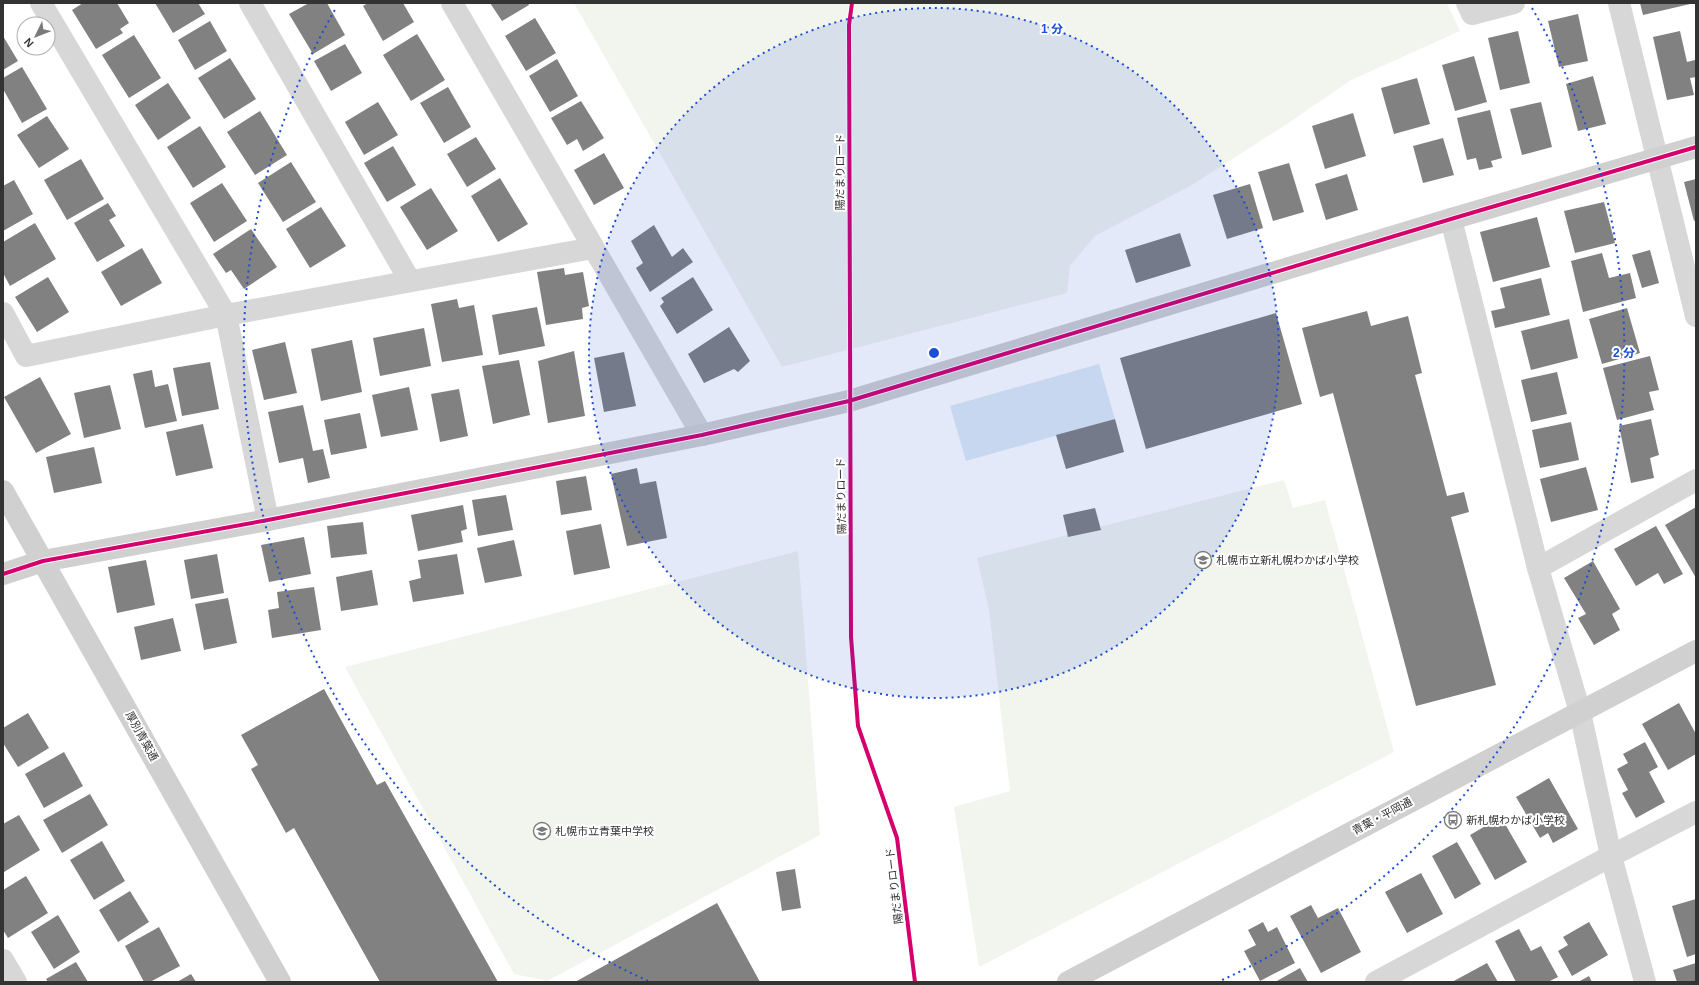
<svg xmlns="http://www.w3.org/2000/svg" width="1699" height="985" font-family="Arial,'Noto Sans JP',sans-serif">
<rect width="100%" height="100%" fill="#fff"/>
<!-- green -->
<g fill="#f1f5ed">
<path d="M574 3H1447L1460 31 1351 80 1290 122 1192 185 1095 236 1070 266 1067 293 782 367Z"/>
<path d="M1284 480 1293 508 1325 500 1394 752 979 967 954 807 1010 791 989 610 977 558Z"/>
<path d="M798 551 820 835 547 981 514 974 345 667Z"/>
</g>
<!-- water -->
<path fill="#ddebf3" d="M1099 364 1115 419 966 461 950 406Z"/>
<!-- building -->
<g fill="#818181">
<path d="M83 3H117L129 23 120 29 123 33 96 49 72 10Z"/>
<path d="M155 3H198L205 14 173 33Z"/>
<path d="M309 3H327L345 35 313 54 289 14Z"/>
<path d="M368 3H403L414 22 383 41 363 6Z"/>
<path d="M490 3H528L529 5 502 21Z"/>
<path d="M1640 3H1689L1690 4 1643 15Z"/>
<path d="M1578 14 1588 61 1559 67 1548 21Z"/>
<path d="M535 18 556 53 526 71 505 36Z"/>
<path d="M210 21 227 51 195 70 178 40Z"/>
<path d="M1518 31 1530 83 1500 90 1488 38Z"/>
<path d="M1680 31 1687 62 1695 60 1696 63V77L1690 78 1694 95 1667 100 1653 37Z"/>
<path d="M417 34 445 80 411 101 383 55Z"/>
<path d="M134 35 161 78 129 98 102 55Z"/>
<path d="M3 36 18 61 3 70Z"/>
<path d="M345 44 362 73 331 91 314 61Z"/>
<path d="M1474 56 1487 102 1455 111 1442 65Z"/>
<path d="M230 58 256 99 224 119 198 78Z"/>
<path d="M557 59 578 96 550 112 529 76Z"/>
<path d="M22 67 47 109 22 123 3 89V78Z"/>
<path d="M1593 76 1606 124 1578 131 1566 84Z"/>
<path d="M1417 78 1430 124 1394 134 1381 88Z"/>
<path d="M168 83 191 118 158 140 135 105Z"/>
<path d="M448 87 471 127 444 143 420 103Z"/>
<path d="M581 101 604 138 583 151 577 139 567 145 551 118Z"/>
<path d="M378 102 398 135 364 155 345 122Z"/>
<path d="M1541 102 1552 147 1522 155 1510 109Z"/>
<path d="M1490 110 1502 158 1491 161 1493 167 1479 170 1476 158 1467 160 1457 118Z"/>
<path d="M260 111 287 155 255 175 227 132Z"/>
<path d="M1353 113 1366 156 1325 169 1312 126Z"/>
<path d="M47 116 69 149 39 168 17 135Z"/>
<path d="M200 126 226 167 193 188 167 147Z"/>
<path d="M476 137 496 169 467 187 447 154Z"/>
<path d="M1443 138 1454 175 1423 183 1413 146Z"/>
<path d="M393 146 416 185 387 202 364 163Z"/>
<path d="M604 153 624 188 594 205 574 170Z"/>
<path d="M81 159 104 199 67 220 44 180Z"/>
<path d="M291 162 316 202 283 222 258 183Z"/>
<path d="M1289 163 1304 212 1273 221 1258 172Z"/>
<path d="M1347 174 1358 210 1326 220 1315 184Z"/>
<path d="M500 178 528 224 498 242 471 196Z"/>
<path d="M1696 179V220L1694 221 1684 182Z"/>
<path d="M14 180 33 214 3 231V186Z"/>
<path d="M222 183 247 221 214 242 190 203Z"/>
<path d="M1250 184 1263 228 1227 239 1213 195Z"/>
<path d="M431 188 458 231 427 250 400 207Z"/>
<path d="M1604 202 1615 243 1575 253 1564 211Z"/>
<path d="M108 203 116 216 109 220 125 246 97 262 74 223Z"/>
<path d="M321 207 346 246 310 268 286 229Z"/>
<path d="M1537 217 1550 267 1493 282 1480 232Z"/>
<path d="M35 223 56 259 10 286 3 273V242Z"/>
<path d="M654 225 672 257 683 248 693 262 650 292 636 268 643 263 631 241Z"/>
<path d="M251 229 277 267 244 289 231 270 226 273 213 254Z"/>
<path d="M1180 233 1191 266 1136 283 1125 250Z"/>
<path d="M142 248 162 283 121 306 101 272Z"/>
<path d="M1650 250 1659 283 1642 288 1632 255Z"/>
<path d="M1602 253 1609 278 1630 273 1636 298 1583 312 1571 261Z"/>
<path d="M564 268 565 275 583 272 589 306 582 308 583 319 546 325 537 272Z"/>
<path d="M48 277 69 312 37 332 15 297Z"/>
<path d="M693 277 713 310 677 334 660 306 664 302 661 298Z"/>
<path d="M1541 278 1550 315 1495 328 1491 311 1505 308 1500 288Z"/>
<path d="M457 299 459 308 474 305 483 355 442 362 431 304Z"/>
<path d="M537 307 545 346 499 355 492 315Z"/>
<path d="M1627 308 1640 353 1602 364 1589 319Z"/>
<path d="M1367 311 1371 326 1408 316 1422 373 1415 375 1447 496 1464 492 1469 512 1451 517 1496 685 1416 706 1333 393 1320 397 1302 328Z"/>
<path d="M1276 313 1302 404 1146 449 1120 358Z"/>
<path d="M1569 319 1578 358 1531 370 1521 331Z"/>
<path d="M729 327 750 361 738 372 734 369 704 383 688 354Z"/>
<path d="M424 328 431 366 380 376 373 338Z"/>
<path d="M352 340 362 392 321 401 311 349Z"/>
<path d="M285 342 297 393 264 400 252 350Z"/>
<path d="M574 351 585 416 548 423 538 361Z"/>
<path d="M624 352 636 406 604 412 594 358Z"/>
<path d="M1650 356 1659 390 1649 392 1654 410 1617 420 1603 368Z"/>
<path d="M519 360 530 415 493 424 482 366Z"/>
<path d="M210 362 219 409 182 416 173 368Z"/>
<path d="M152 370 155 387 168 384 177 421 145 428 133 374Z"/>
<path d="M1557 372 1567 414 1531 422 1521 380Z"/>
<path d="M40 377 71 434 36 453 4 397Z"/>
<path d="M110 385 121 429 84 438 74 393Z"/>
<path d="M409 387 418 430 381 437 372 395Z"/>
<path d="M459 389 468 436 440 442 431 394Z"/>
<path d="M303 405 313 451 323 449 330 478 308 483 303 458 279 463 268 412Z"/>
<path d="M360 413 367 448 331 455 324 420Z"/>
<path d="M1115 419 1124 452 1066 469 1056 435Z"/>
<path d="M1651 419 1659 455 1650 458 1654 478 1631 483 1619 426Z"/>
<path d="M1571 422 1579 460 1540 468 1532 430Z"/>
<path d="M203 424 213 468 176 476 166 432Z"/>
<path d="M94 447 102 483 54 493 46 457Z"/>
<path d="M1586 467 1598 510 1551 522 1540 479Z"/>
<path d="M637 468 640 484 656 481 667 538 627 546 611 474Z"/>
<path d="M586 476 592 510 561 515 556 481Z"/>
<path d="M506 495 513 530 478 536 472 500Z"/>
<path d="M463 505 467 529 461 531 463 542 418 551 411 515Z"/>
<path d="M1696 507V578L1665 525Z"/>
<path d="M1095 508 1101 530 1068 537 1063 515Z"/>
<path d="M363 522 367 554 331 558 327 526Z"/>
<path d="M601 524 610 568 574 575 566 531Z"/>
<path d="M1656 526 1683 574 1664 584 1658 573 1636 586 1614 549Z"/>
<path d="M304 537 311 574 269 582 261 545Z"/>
<path d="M514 540 522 576 485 583 477 548Z"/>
<path d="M217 554 224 593 191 599 184 560Z"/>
<path d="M457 554 464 594 413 602 409 581 421 578 418 560Z"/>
<path d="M146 560 155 605 117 613 108 567Z"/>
<path d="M1593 561 1620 609 1612 614 1620 630 1594 645 1578 618 1586 614 1564 578Z"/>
<path d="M372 570 378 605 341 611 336 577Z"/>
<path d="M314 587 321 630 272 638 268 610 279 608 277 592Z"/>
<path d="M228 598 237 643 204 650 195 604Z"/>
<path d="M173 618 181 651 141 660 134 627Z"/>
<path d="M324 689 377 785 385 781 498 982H380L294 828 286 833 251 769 258 765 241 735Z"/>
<path d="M1679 703 1696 734V754L1668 770 1642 724Z"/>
<path d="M28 713 49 748 18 767 3 743V728Z"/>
<path d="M1645 742 1658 767 1649 772 1665 802 1636 818 1622 793 1628 790 1617 769 1628 763 1623 754Z"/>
<path d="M64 752 83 786 44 808 25 774Z"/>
<path d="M1549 778 1578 829 1553 843 1548 833 1540 838 1516 797Z"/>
<path d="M90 794 108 825 62 853 43 820Z"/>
<path d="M19 815 40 850 4 872 3 824Z"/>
<path d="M1501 817 1527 862 1495 880 1470 835Z"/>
<path d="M102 841 125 881 94 900 70 860Z"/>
<path d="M1457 842 1481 884 1455 899 1432 856Z"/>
<path d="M795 869 801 908 782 911 776 872Z"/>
<path d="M1421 873 1443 914 1407 933 1385 892Z"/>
<path d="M26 876 48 913 8 938 3 930V890Z"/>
<path d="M130 891 149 922 118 942 99 910Z"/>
<path d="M1696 899V954L1687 957 1672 906Z"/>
<path d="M717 903 760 982H575Z"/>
<path d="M1311 905 1318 918 1338 908 1361 952 1321 973 1290 916Z"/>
<path d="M58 915 80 952 54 969 31 932Z"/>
<path d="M1263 922 1268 932 1277 927 1295 963 1260 981 1244 951 1256 945 1248 930Z"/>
<path d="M1589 922 1608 955 1572 976 1558 951 1568 945 1563 937Z"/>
<path d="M159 927 180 966 150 982H144L125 946Z"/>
<path d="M1519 929 1531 951 1541 946 1558 977 1548 982H1516L1495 941Z"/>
<path d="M76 962 88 982H48L46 979Z"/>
<path d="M1487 963 1498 982H1452Z"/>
<path d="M1696 963V982H1677L1673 970Z"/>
<path d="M1300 968 1308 982H1275Z"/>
<path d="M191 974 196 982H177Z"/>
<path d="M1589 976 1592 982H1578Z"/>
</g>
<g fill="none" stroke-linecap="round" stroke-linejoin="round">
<!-- street -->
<g stroke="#d7d7d7" stroke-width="22">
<path d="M41 3 226 315 268 520"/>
<path d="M250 3 410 281"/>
<path d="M452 3 702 435"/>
<path d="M1467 3 1472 14 1514 3"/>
<path d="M1619 3 1696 316"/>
<path d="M1451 219 1538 568 1580 712 1611 856 1645 982"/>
<path d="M3 313 26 356 226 315 593 248"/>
<path d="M1538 568 1696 480"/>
<path d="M3 960 16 982"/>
<path d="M1376 982 1611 856 1696 812"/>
</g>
<!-- secondary -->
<g stroke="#d0d0d0" stroke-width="22">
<path d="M3 491 280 982"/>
<path d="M3 574 43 561 268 520 702 435 849 401 1451 219 1696 147"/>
<path d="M1068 982 1696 651"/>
</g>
<!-- cycleway casing -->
<g stroke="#fff" stroke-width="6">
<g id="cycleway">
<path d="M852 3 849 25 851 637 858 726 897 838 915 982"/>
<path d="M3 574 43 561 268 520 702 435 849 401 1451 219 1696 147"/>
</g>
</g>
<!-- cycleway -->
<use href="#cycleway" stroke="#d6006c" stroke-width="4"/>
</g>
<!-- distance rings -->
<circle cx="934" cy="353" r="345" fill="#1d4ed8" fill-opacity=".12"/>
<g fill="none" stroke="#1d4ed8" stroke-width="2" stroke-dasharray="2 4">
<circle cx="934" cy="353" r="345"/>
<path d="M648 981A690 690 0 0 1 336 8M1532 8A690 690 0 0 1 1220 981"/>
</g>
<!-- icons -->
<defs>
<g id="school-ring" transform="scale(0.9)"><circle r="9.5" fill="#fff" stroke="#7a7a7a" stroke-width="1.5"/><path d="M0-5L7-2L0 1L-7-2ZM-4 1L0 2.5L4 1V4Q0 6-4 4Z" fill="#7a7a7a"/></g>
<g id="bus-ring" transform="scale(0.9)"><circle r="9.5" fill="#fff" stroke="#7a7a7a" stroke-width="1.5"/><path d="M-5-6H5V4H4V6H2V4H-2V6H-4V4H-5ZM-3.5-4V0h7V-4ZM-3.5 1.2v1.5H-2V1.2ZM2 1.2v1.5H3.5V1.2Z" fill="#7a7a7a"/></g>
</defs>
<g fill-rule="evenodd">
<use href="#school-ring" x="1203" y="560"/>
<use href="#bus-ring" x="1453" y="820"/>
<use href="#school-ring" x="542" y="831"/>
</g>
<g text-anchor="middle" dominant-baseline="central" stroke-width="4" stroke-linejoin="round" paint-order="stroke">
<!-- street labels -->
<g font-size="11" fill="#333" stroke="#fff">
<text transform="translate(840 172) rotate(-90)">陽だまりロード</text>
<text transform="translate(841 496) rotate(-91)">陽だまりロード</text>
<text transform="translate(142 736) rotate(61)">厚別青葉通</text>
<text transform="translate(1382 816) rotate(-28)">青葉・平岡通</text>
<text transform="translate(894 886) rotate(-97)">陽だまりロード</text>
</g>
<!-- poi labels -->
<g font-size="11" fill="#333" stroke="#fff" text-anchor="start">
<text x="1216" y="560">札幌市立新札幌わかば小学校</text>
<text x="1466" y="820">新札幌わかば小学校</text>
<text x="555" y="831">札幌市立青葉中学校</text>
</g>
</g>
<circle cx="934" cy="353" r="6" fill="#1d4ed8" stroke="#fff" stroke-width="2"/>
<g font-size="12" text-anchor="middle" font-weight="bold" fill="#1d4ed8" stroke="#fff" stroke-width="4" stroke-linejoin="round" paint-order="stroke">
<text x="1052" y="33">1 分</text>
<text x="1624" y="357">2 分</text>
</g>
<!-- border -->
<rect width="1699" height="985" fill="none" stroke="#333333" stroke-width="8"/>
<!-- north arrow -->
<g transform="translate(36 36) rotate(227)"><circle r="19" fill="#ffffff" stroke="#adadad"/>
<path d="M0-3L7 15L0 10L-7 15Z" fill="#7a7a7a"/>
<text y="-6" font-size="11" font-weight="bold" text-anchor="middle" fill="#333333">N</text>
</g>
</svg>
